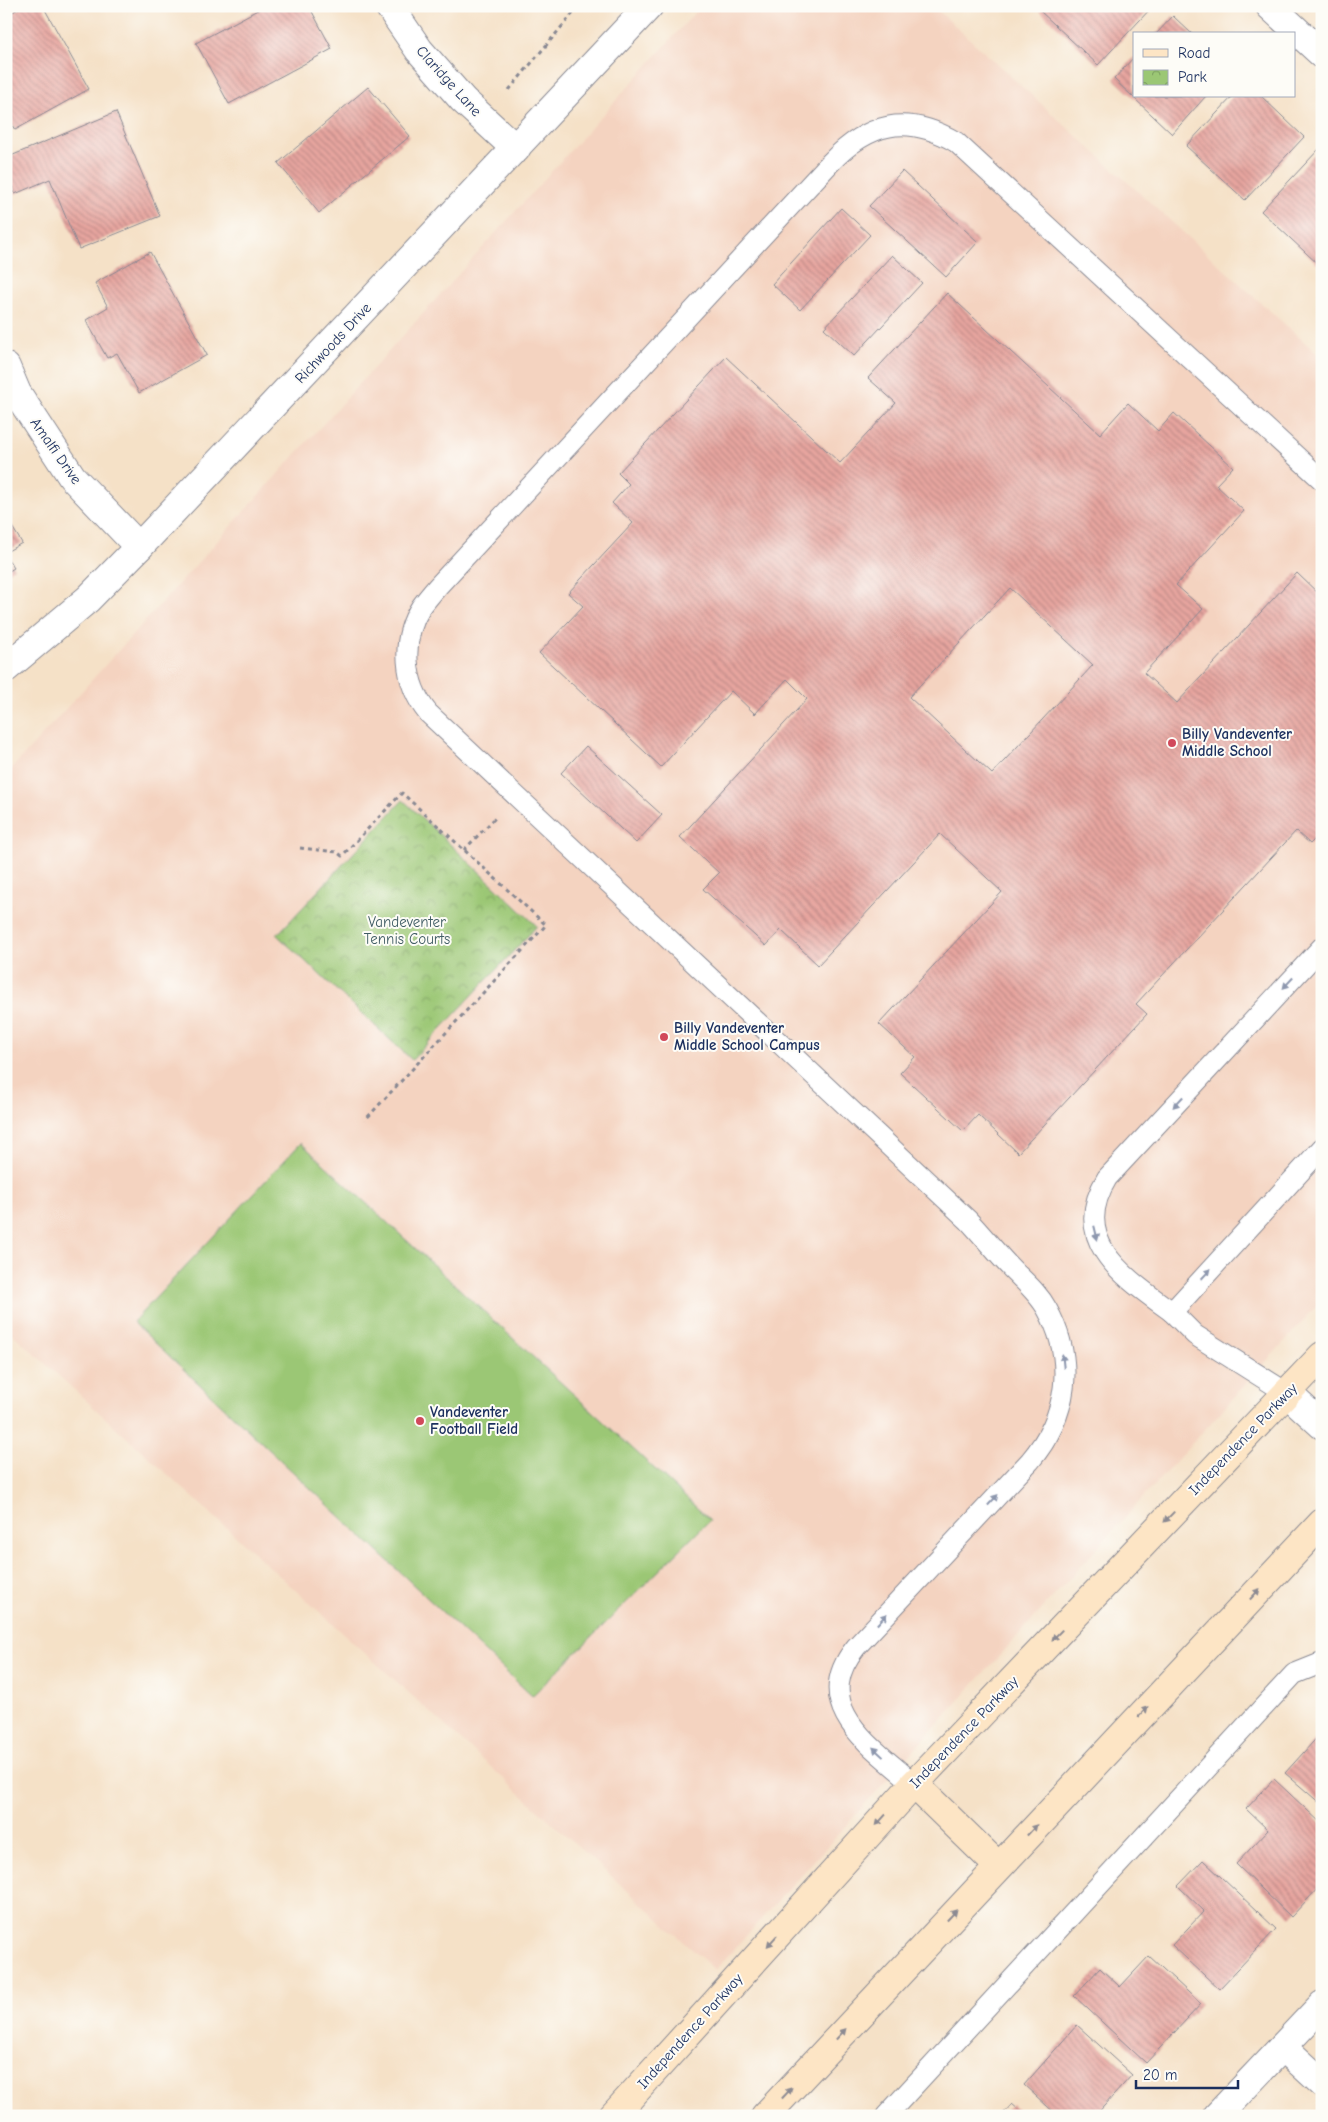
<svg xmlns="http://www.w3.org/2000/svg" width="1328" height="2122" font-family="'Comic Neue',sans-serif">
<defs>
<pattern id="park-crowns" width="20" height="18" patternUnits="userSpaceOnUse" patternTransform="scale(1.25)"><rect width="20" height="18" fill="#9bc774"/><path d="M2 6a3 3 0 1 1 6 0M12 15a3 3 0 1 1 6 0" fill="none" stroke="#7ea262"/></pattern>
<pattern id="building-back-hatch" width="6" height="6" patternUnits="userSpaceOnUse" patternTransform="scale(1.25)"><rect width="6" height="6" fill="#e7a59f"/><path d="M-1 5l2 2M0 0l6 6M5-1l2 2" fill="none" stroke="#ba8785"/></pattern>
</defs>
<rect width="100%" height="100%" fill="#fdfcf7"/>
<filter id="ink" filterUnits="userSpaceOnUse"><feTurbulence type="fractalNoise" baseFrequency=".02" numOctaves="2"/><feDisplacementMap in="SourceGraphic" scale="10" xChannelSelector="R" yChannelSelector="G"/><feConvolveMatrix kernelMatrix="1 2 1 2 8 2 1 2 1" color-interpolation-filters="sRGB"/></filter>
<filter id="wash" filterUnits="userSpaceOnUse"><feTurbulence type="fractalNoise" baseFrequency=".0096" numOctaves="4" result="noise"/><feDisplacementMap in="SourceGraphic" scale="20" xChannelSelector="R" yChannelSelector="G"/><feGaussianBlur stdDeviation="1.12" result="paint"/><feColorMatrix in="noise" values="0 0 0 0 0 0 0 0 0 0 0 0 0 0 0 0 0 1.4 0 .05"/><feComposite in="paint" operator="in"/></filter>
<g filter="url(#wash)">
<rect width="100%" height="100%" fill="#f5e1c7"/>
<!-- built -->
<path fill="#f4d3c0" d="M701 6H933L1322 358V1300L715 1970 6 1328V775Z"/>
<!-- grass -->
<path fill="#9bc774" stroke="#5b7b69" d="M301 1143 710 1520 532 1696 133 1322Z"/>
<!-- park -->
<path fill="url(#park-crowns)" stroke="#5b7b69" d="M403 800 537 926 412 1060 277 935Z"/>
<g id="blocks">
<!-- building -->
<g fill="url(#building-back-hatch)" fill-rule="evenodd">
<path d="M23 6H43L89 89 15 130 6 115V16Z"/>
<path d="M265 6H309L332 49 229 104 196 43Z"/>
<path d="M1045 6H1153L1098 65 1040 11Z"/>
<path d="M1173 16 1192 34H1156Z"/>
<path d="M1134 57V96H1206L1172 134 1114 79Z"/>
<path d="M368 87 410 136 319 213 278 163Z"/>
<path d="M1233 96H1261L1304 137 1245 200 1186 146Z"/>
<path d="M116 112 160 216 79 249 50 179 15 194 6 172V158Z"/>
<path d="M1320 148 1322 263 1320 266 1261 211Z"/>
<path d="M902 171 978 242 946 277 869 206Z"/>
<path d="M841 208 870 235 800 310 772 284Z"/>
<path d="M150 252 207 355 139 393 117 353 107 358 86 320 108 307 95 283Z"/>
<path d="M892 255 922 283 854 356 824 328Z"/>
<path d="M947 293 1100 434 1128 403 1158 431 1174 413 1233 467 1216 485 1244 511 1176 585 1203 609 1144 673 1177 703 1297 573 1322 597V832L1310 844 1296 831 1136 1004 1147 1014 1018 1153 978 1115 963 1131 900 1073 915 1057 879 1024 1002 892 940 834 818 965 781 930 766 946 703 889 719 873 680 837 807 699 787 679 755 714 731 691 661 767 539 653 583 606 568 593 633 523 612 503 629 484 618 473 726 357 840 463 896 403 868 378ZM1010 588 1093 665 992 774 909 697Z"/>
<path d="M6 517 22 543 6 552Z"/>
<path d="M6 556 14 568 6 573Z"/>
<path d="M586 746 662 815 636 843 561 773Z"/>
<path d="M1322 1732V1805L1285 1773Z"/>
<path d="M1274 1779 1322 1824V1884L1291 1917 1236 1864 1268 1830 1246 1809Z"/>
<path d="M1203 1860 1276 1929 1219 1989 1172 1945 1204 1911 1178 1886Z"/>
<path d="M1149 1956 1201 2004 1146 2063 1074 1996 1100 1968 1120 1987Z"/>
<path d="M1077 2025 1132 2075 1095 2116H1058L1024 2085Z"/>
<path d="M1012 2104 1026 2116H1001Z"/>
</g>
</g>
</g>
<g filter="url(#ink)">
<use href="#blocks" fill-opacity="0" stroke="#888892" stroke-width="1"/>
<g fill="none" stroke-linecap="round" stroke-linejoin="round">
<!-- service casing -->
<g stroke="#888892" stroke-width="22">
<g id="service">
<path d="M1322 947 1107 1178C1068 1242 1126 1278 1172 1312L1322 1148"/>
<path d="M1172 1312 1195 1335 1287 1393"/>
<path d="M914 1784C873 1747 807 1707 856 1647L1030 1461C1068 1416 1076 1361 1047 1309 1039 1294 1026 1283 1014 1271 998 1255 984 1237 968 1220L428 713C404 684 400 640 421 607 426 600 432 593 438 586L830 163C868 123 906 113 956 142L1322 480"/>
<path d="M886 2116 1294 1674 1319 1664 1322 1665"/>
</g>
</g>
<!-- minor casing -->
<g stroke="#888892" stroke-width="30">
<g id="minor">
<path d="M389 6 419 50 463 100 516 149"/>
<path d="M1270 6 1322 54"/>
<path d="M6 367 17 393 72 477 139 547"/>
<path d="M1287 1393 1322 1425"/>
<path d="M1283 2047 1322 2083"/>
<path d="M1217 2116 1322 2005"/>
</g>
</g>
<!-- tertiary casing -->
<g stroke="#888892" stroke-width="30">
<path id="tertiary" d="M6 668 88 599 139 547 649 6"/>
</g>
<!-- secondary casing -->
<g stroke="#888892" stroke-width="30">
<g id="secondary">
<path d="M914 1784 998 1866"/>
<path d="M613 2116 914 1784 1322 1356"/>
<path d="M765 2116 1322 1523"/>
</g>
</g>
<!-- path -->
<g stroke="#888892" stroke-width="3" stroke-dasharray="4 4" stroke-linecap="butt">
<path d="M509 90 579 6"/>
<path d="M300 848 337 852 342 856 402 793 546 925 365 1120"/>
<path d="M464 850 497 816"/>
</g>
<!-- service -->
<use href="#service" stroke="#fff" stroke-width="20"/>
<!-- minor -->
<use href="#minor" stroke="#fff" stroke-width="28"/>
<!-- tertiary -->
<use href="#tertiary" stroke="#fff" stroke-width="28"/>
<!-- secondary -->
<use href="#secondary" stroke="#fde5c5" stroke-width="28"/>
</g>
<!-- one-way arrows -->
<defs><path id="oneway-solid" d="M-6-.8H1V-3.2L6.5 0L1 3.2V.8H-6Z" transform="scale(1.25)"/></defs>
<g fill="#8d97ae">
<use href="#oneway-solid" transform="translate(1288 983) rotate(133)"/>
<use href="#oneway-solid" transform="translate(1178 1102) rotate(133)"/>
<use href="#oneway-solid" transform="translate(1096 1233) rotate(76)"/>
<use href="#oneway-solid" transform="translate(1206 1274) rotate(-47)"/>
<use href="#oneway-solid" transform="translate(1063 1361) rotate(-96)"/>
<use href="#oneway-solid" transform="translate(993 1500) rotate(-47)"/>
<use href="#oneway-solid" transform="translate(882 1619) rotate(-47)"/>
<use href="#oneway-solid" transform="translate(878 1752) rotate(-137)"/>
</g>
<g fill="#8c8a92">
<use href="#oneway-solid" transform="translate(1169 1517) rotate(134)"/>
<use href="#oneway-solid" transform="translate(1255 1594) rotate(-47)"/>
<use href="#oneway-solid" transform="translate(1057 1635) rotate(134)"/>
<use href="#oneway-solid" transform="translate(1143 1712) rotate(-47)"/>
<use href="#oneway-solid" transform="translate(881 1820) rotate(132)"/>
<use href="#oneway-solid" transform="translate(1032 1830) rotate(-47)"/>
<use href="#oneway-solid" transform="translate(952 1915) rotate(-47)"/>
<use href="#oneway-solid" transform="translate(772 1941) rotate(132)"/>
<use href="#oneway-solid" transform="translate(841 2034) rotate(-47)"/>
<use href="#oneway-solid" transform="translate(787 2093) rotate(-47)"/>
</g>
</g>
<!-- markers -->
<g fill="#d1495b" stroke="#fdfcf7" stroke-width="2">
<circle cx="1172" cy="743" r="5"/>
<circle cx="664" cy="1037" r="5"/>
<circle cx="420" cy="1421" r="5"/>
</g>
<g text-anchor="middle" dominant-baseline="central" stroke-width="4" stroke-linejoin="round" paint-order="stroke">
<!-- street labels -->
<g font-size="15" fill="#1b2f5e" stroke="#fdfcf7">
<text transform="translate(449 81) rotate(48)">Claridge Lane</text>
<text transform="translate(333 343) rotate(-47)">Richwoods Drive</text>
<text transform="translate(56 451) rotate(55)">Amalfi Drive</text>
<text transform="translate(1243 1439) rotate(-46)">Independence Parkway</text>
<text transform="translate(964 1732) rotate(-46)">Independence Parkway</text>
<text transform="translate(690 2031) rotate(-48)">Independence Parkway</text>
</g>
<!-- poi labels -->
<g font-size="15" font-weight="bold" fill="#1b2f5e" stroke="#fdfcf7" text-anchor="start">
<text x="1182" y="734">Billy Vandeventer<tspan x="1182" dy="17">Middle School</tspan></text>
<text x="674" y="1028">Billy Vandeventer<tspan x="674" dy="17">Middle School Campus</tspan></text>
<text x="430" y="1412">Vandeventer<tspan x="430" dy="17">Football Field</tspan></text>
</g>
<!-- park labels -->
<g font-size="15" fill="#415d65" stroke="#fdfcf7">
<text x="407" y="922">Vandeventer<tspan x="407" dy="17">Tennis Courts</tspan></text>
</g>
</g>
<!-- margin -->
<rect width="1328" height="2122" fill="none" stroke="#fdfcf7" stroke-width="25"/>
<!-- legend -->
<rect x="1133" y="32" width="162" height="65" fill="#fdfcf7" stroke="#a3aaba"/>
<rect x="1143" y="49" width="25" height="8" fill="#fde5c5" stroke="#a3aaba"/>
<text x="1178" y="58" font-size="15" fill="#1b2f5e">Road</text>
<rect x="1143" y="70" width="25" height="15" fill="url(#park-crowns)" stroke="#a3aaba"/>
<text x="1178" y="82" font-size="15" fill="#1b2f5e">Park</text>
<!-- scale -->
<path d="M1136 2080v8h102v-8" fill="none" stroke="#1b2f5e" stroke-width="2.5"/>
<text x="1143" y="2080" font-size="15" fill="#1b2f5e" stroke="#fdfcf7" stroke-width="4" paint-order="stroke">20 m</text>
</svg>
